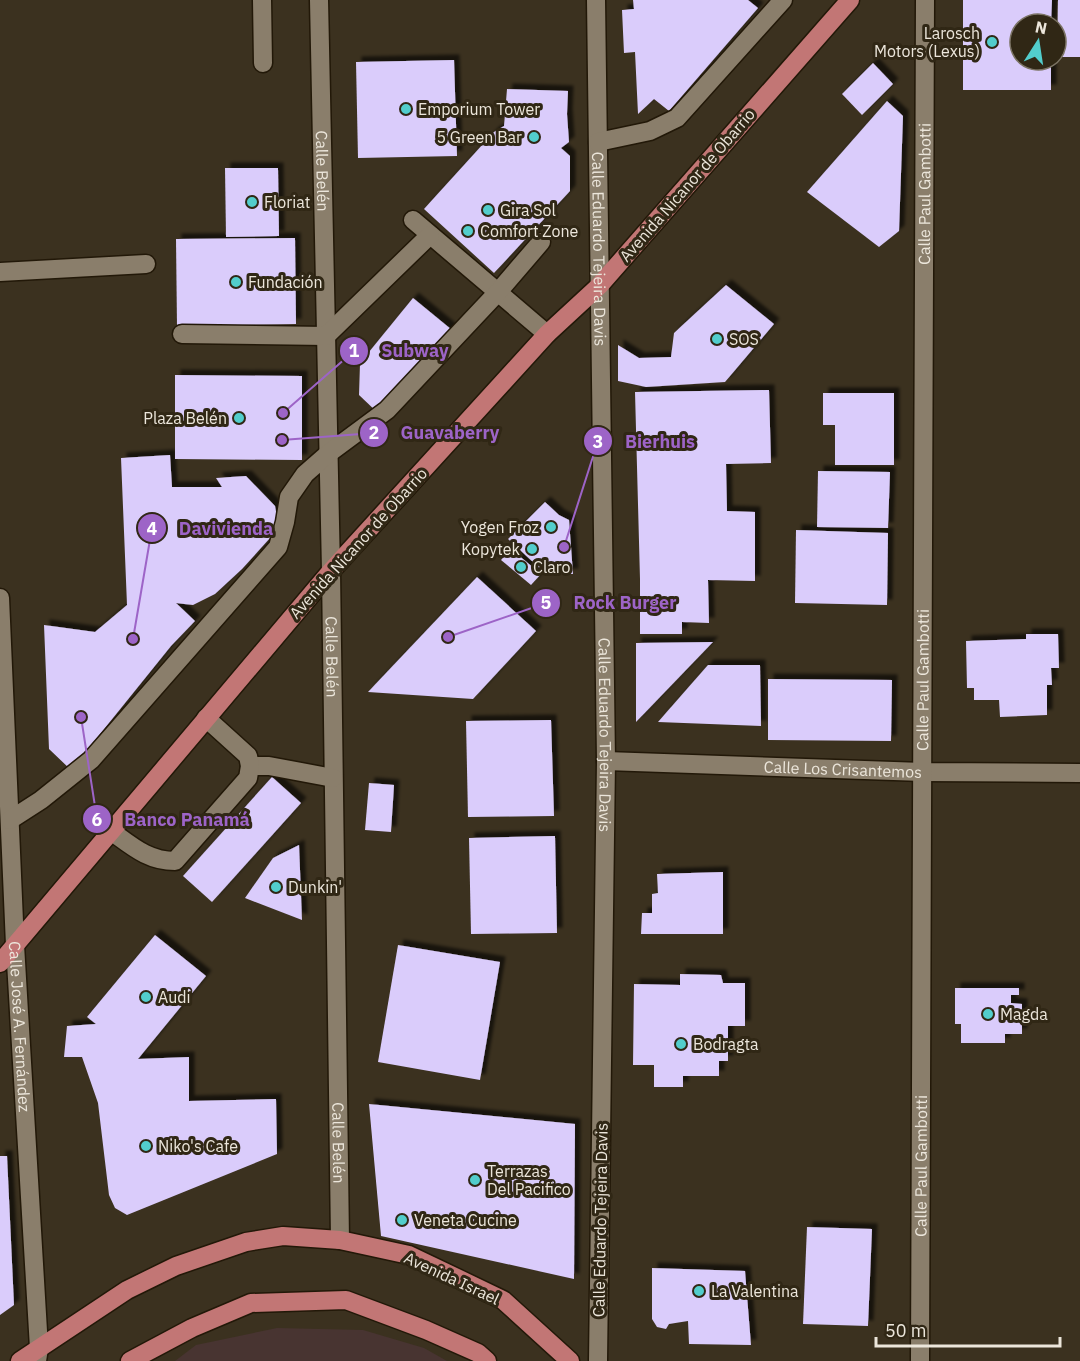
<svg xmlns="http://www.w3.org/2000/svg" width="1080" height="1361" font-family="'IBM Plex Sans',sans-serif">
<defs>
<filter id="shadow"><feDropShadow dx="5.5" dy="-5.5" stdDeviation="1.5" flood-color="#0009"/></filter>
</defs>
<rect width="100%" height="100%" fill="#3b311f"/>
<!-- commercial -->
<path fill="#483431" d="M277 1328 363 1330 424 1348 447 1361H175L196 1345Z"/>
<!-- building -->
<g fill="#daccfb" filter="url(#shadow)">
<path d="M633 0H748L758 8 669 111 654 99 638 114 635 52 624 53 622 10 634 9Z"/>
<path d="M963 0H1052L1051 24H1020V60H1051V90H963Z"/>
<path d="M1058 0H1080V57H1057Z"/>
<path d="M454 60 457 156 358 158 356 62Z"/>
<path d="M873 63 893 84 862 115 842 94Z"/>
<path d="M507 89 568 91 567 114 569 142 561 148 570 156V191L494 273 424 209 494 132 504 126Z"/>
<path d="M887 101 903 116 899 231 879 247 807 192Z"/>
<path d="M225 168H278L279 236 226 237Z"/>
<path d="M295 238 296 324 177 326 176 239Z"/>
<path d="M726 285 774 324 725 382 646 387 618 381V345L639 358 671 357 674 333Z"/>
<path d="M413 298 452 330 379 414 359 395 360 363Z"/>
<path d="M175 375 302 376V460L175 459Z"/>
<path d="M769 390 771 463 726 464 727 511 755 512V581L708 580 709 623 682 622V634H640V579L635 392Z"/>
<path d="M823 393H894V465H835V425H823Z"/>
<path d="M170 455 172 487H222L216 478 246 476 275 506 279 528 242 569 215 594 193 605 176 603 195 621 171 646 71 770 49 749 44 625 95 632 127 605 121 458Z"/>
<path d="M818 471 890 472 888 528 817 527Z"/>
<path d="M545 502 559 515 569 520 573 574H546L508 539Z"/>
<path d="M796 530 888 533 887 605 795 603Z"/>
<path d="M511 549 541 574 531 585 501 560Z"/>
<path d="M477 577 536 631 473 699 368 692Z"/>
<path d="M1026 634H1058L1059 668H1051L1052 685H1047V715L1000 717 999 700H974V688H967L966 641 1026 639Z"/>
<path d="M713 642 636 722V643Z"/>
<path d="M708 665H760L761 726 658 722Z"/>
<path d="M768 679 892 680 891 741 768 740Z"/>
<path d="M551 720 554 816 468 817 466 721Z"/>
<path d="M272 777 301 803 212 902 183 876Z"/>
<path d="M369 783 394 785 391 832 365 830Z"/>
<path d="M555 836 557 933 471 934 469 838Z"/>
<path d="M299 845 302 920 245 898 273 858Z"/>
<path d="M723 872V934H641L642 913H652V894L658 893 657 874Z"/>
<path d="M155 935 206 976 138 1059 189 1057V1101L276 1099 277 1154 127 1215 115 1208 109 1195 98 1103 82 1057H64L67 1026 96 1024 87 1017Z"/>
<path d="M398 945 500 962 480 1080 378 1062Z"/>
<path d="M680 974 721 975 723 983H745V1026H728V1061H719V1076H683V1087H654V1065H633L634 984 680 985Z"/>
<path d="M955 988H1019V995H1011V1003L1022 1004V1034H1005V1043H961V1024H955Z"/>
<path d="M369 1104 575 1124 574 1279 381 1236Z"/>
<path d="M0 1156H7L14 1305 0 1315Z"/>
<path d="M807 1227 872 1229 868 1326 803 1324Z"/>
<path d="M652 1268 745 1271 751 1345 689 1344 688 1321 669 1324 666 1329 657 1327 652 1319Z"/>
</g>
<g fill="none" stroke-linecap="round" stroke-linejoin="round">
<!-- minor casing -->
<g stroke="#221808" stroke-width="21">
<g id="minor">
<path d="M262 0 263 63"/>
<path id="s1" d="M319 0 331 571 340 1240"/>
<path id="s2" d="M596 0 606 761 598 1361"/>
<path d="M598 142 650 131 677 118 783 0"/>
<path d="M413 220 547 334"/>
<path d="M0 272 146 264"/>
<path d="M182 334 326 336 430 235"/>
<path id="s3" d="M0 598 15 945 39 1348 37 1361"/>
<path id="s4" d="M606 761 923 772 1080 773"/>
<path d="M250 766H269L333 778"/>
<path d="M10 820 41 800 91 760 278 547 285 522 289 497 305 474 329 453 387 410 498 292 541 242"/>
<path d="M111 831C132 846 148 861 175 861L248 778 250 766 248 756 206 718"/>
<path id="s5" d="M920 1361 925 0"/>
</g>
</g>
<!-- major casing -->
<g stroke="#221808" stroke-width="21">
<g id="major">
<path d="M0 963 331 571 547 334 599 286 850 0"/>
<path d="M20 1361 127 1290 176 1266 246 1242 283 1236 340 1240 409 1255 503 1300 570 1361"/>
<path d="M130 1361 192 1328 251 1303 346 1300 426 1330 478 1353 487 1361"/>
</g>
</g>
<!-- minor -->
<use href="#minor" stroke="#8a7e6b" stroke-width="18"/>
<!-- major -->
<use href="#major" stroke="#c27675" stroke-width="18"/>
</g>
<!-- markers -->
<g fill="#52cdcc" stroke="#302715" stroke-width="2">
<circle cx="992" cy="42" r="6"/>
<circle cx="406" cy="109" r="6"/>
<circle cx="534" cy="137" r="6"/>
<circle cx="252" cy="202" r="6"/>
<circle cx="488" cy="210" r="6"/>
<circle cx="468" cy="231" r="6"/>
<circle cx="236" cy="282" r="6"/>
<circle cx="717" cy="339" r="6"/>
<circle cx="239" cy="418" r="6"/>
<circle cx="551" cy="527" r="6"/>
<circle cx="532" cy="549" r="6"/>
<circle cx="521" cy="567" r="6"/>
<circle cx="276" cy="887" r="6"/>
<circle cx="146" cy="997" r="6"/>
<circle cx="988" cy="1014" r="6"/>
<circle cx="681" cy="1044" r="6"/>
<circle cx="146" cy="1146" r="6"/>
<circle cx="475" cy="1180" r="6"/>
<circle cx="402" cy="1220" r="6"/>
<circle cx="699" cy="1291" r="6"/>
</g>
<g text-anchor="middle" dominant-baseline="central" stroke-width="6" stroke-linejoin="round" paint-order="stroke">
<!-- poi labels -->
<g font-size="16" fill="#ece6db" stroke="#302715" text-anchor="start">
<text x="980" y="33" text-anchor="end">Larosch<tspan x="980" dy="18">Motors (Lexus)</tspan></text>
<text x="418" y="109">Emporium Tower</text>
<text x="522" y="137" text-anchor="end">5 Green Bar</text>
<text x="264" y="202">Floriat</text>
<text x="500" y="210">Gira Sol</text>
<text x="480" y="231">Comfort Zone</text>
<text x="248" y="282">Fundación</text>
<text x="729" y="339">SOS</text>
<text x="227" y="418" text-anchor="end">Plaza Belén</text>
<text x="539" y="527" text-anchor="end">Yogen Froz</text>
<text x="520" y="549" text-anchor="end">Kopytek</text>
<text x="533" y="567">Claro</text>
<text x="288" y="887">Dunkin'</text>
<text x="158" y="997">Audi</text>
<text x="1000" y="1014">Magda</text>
<text x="693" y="1044">Bodragta</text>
<text x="158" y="1146">Niko's Cafe</text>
<text x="487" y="1171">Terrazas<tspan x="487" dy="18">Del Pacifico</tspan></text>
<text x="414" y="1220">Veneta Cucine</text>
<text x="711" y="1291">La Valentina</text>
</g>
<!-- street labels -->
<g font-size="16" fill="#ece6db" stroke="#302715">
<text stroke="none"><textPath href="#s1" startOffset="171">Calle Belén</textPath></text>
<text transform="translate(687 185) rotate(-49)">Avenida Nicanor de Obarrio</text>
<text stroke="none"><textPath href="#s5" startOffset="1167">Calle Paul Gambotti</textPath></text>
<text stroke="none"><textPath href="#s2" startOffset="249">Calle Eduardo Tejeira Davis</textPath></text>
<text transform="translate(358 543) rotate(-48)">Avenida Nicanor de Obarrio</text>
<text stroke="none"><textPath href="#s1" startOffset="657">Calle Belén</textPath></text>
<text stroke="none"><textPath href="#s5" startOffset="681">Calle Paul Gambotti</textPath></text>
<text stroke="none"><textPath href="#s2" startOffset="735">Calle Eduardo Tejeira Davis</textPath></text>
<text stroke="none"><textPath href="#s4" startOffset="237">Calle Los Crisantemos</textPath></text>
<text stroke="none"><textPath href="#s3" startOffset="429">Calle José A. Fernández</textPath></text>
<text stroke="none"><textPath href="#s1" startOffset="1143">Calle Belén</textPath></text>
<text stroke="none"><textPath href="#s5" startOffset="195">Calle Paul Gambotti</textPath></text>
<text transform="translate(600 1220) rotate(-89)">Calle Eduardo Tejeira Davis</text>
<text transform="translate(452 1278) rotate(25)">Avenida Israel</text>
</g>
</g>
<!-- callouts -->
<path fill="none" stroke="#9d64c7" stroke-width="2" d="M283 413L354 351M282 440L374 433M564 547L598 441M133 639L152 528M448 637L546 603M81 717L97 819"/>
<g fill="#9d64c7" stroke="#302715" stroke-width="2">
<circle cx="283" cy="413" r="6"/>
<circle cx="282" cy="440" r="6"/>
<circle cx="564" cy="547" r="6"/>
<circle cx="133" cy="639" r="6"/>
<circle cx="448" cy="637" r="6"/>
<circle cx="81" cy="717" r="6"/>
<circle cx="354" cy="351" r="15"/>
<circle cx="374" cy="433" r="15"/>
<circle cx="598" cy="441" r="15"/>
<circle cx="152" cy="528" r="15"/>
<circle cx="546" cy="603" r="15"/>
<circle cx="97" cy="819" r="15"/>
</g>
<g font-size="18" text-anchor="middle" font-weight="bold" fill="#fff">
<text x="354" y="357">1</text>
<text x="374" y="439">2</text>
<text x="598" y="448">3</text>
<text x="152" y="535">4</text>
<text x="546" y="609">5</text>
<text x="97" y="826">6</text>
</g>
<g font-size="18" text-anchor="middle" font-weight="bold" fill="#9d64c7" stroke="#302715" stroke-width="6" stroke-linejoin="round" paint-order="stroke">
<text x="415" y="357">Subway</text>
<text x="450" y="439">Guavaberry</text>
<text x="660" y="448">Bierhuis</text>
<text x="226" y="535">Davivienda</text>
<text x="625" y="609">Rock Burger</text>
<text x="187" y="826">Banco Panamá</text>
</g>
<!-- north arrow -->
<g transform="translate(1038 42) rotate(12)"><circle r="28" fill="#302715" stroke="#7b7364" stroke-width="1.5"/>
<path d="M0-4.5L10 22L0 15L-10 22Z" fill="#52cdcc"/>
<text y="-9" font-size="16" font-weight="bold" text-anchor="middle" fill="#ece6db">N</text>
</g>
<!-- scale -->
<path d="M876 1337v9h184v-9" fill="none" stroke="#ece6db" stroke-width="3"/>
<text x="885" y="1337" font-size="18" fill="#ece6db" stroke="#302715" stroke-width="4.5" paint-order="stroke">50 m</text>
</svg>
